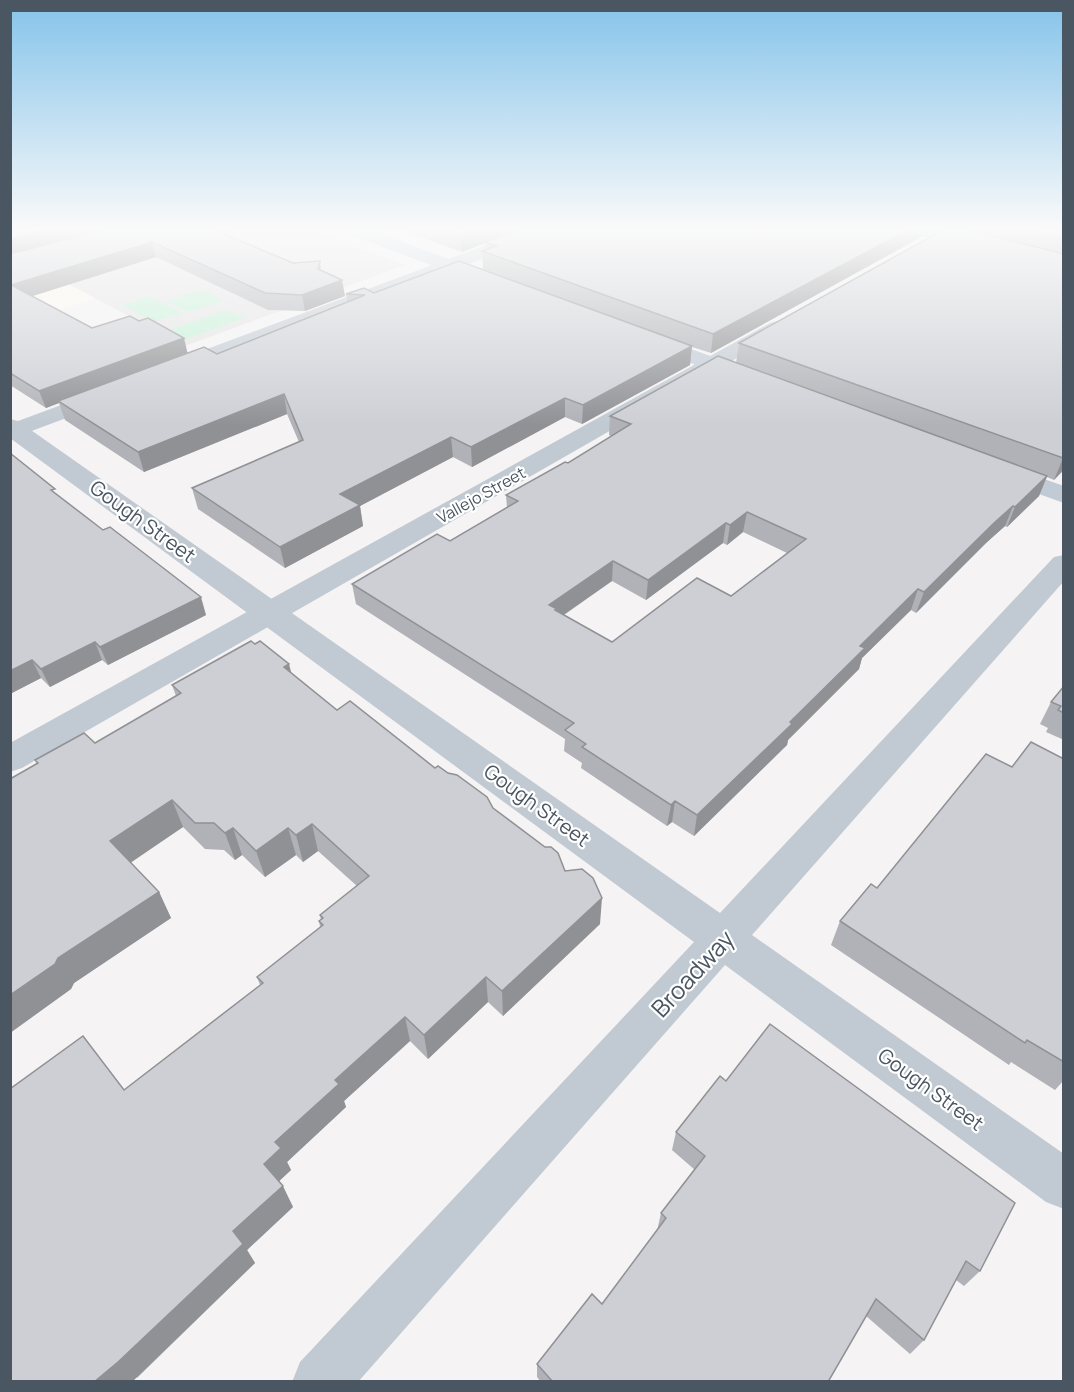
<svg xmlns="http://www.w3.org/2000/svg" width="1074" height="1392" font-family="Manrope,sans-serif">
<rect width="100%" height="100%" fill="#f5f3f3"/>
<!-- commercial -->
<path fill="#fdf9ef" d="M16 257 96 298 11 325Z"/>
<!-- education -->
<path fill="#e6e4e5" d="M177 230H313L405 265 185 346 42 270Z"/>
<!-- green -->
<g fill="#c3f1d5">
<path d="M202 289 224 300 189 312 167 301Z"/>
<path d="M149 296 182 313 154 322 122 305Z"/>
<path d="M226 310 244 318 181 341 163 332Z"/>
</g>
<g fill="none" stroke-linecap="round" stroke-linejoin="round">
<!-- trunk casing -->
<g stroke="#7690ad" stroke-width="3">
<path id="trunk" d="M920 230H946L1064 260V271L922 234Z"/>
</g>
<!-- minor -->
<g fill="#c1cad2" fill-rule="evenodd">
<path d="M526 230H549L547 234 180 375 172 376 164 375 161 370 164 365Z"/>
<path d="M777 321 784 323 787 327 784 331 22 768 10 772V743L770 323Z"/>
<path d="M104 389 112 391 115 396 112 401 10 439V424Z"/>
</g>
<!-- tertiary -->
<path fill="#c1cad2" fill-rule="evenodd" d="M10 419 18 421 720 913 1054 557 1064 555V581L752 935 1064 1154V1209L1046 1202 725 965 358 1382H292L300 1362 694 942 10 438Z"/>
<!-- secondary -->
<g fill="#c1cbd6" fill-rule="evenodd">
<path d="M347 230H370L498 277 500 281 498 285H484L349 234Z"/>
<path d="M649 334 758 373 761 378 758 383 750 385 742 383 642 344 639 340 642 336Z"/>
<path d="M1001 464 1064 486V503L992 477 988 472 992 467Z"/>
</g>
<!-- trunk -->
<use href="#trunk" fill="#9fb4c9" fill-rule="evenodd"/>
</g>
<!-- wall -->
<g fill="#b0b2b7" fill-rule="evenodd">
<path d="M10 230H236L223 234 293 263 320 261 321 270 345 296 305 311 268 310 156 257 32 296 92 328 188 353 217 354 347 302 346 294 374 293 603 314 483 269 482 251 486 250 485 243 462 252 401 230H924L923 236 711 353 692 347 690 365 582 424 565 417 472 467 453 457 360 506 363 526 285 568 198 509 192 488 299 442 287 414 144 472 65 420 59 403 46 408 10 385Z"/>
<path d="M943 230H1064V470L1054 480 1047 477 1039 496 1007 527 1005 526 986 543 916 613 911 610 862 658 859 669 788 740 787 745 694 836 672 822 667 826 581 768 582 763 564 751 565 739 356 604 352 584 450 541 507 508 506 495 568 463 611 436 609 435 610 416 736 363 739 343ZM743 532 787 553 731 596 612 642 564 615 612 581 646 600 723 543 727 545Z"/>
<path d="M10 453 57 495 206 615 108 665 102 660 50 687 41 678 10 694Z"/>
<path d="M291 673 337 710 435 768 493 808 565 871 600 924 503 1016 488 1002 428 1059 410 1041 344 1101 346 1107 287 1162 291 1170 279 1181 293 1207 247 1250 255 1263 137 1378 124 1090 260 985 257 977 320 927 319 921 321 920 320 915 357 886 318 851 303 862 296 855 265 877 242 855 235 860 224 850 205 849 183 827 130 862 159 892 171 918 74 983 71 989 10 1033V779L37 764 35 760 95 743 176 696 172 685Z"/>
<path d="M1064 686V740L1046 732 1048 728 1040 724 1051 702Z"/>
<path d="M1064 759V1080L1055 1090 1011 1062 1009 1065 831 945 840 921 1012 767Z"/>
<path d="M720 1076 980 1271 964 1286 956 1280 924 1340 910 1354 866 1316 828 1382H541L537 1377V1364L602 1304 657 1231 661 1213 695 1170 672 1150 676 1132Z"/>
</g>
<!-- shaded-wall -->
<g fill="#909195">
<path d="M47 230H106L10 256V239Z"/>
<path d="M202 230H236L204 239Z"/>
<path d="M473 230H520L462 252 461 234Z"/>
<path d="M908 230H924L923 236 711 353 713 334Z"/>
<path d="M152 242 156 257 17 301 11 285Z"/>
<path d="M342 280 345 296 305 311 302 295Z"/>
<path d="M184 338 188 355 58 401 59 403 46 408 39 391Z"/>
<path d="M692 346 690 365 582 424 583 405Z"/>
<path d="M284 394 287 414 144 472 138 452Z"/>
<path d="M565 398V417L472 467 471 447Z"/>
<path d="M451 437 453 457 360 506 363 526 285 568 280 547 340 494Z"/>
<path d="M1064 458 1063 470 1054 480 1063 458Z"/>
<path d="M1047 476 1039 496 1007 527 1015 507Z"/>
<path d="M1013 506 1005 526 986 543 916 613 924 592 994 523Z"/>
<path d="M747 512 743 532 727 545 730 525Z"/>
<path d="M726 523 723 543 646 600 648 580Z"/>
<path d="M613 561 612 581 556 620 549 605Z"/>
<path d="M918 589 911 610 862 658 859 669 788 740 787 745 694 836 697 815 790 722 860 646Z"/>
<path d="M201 597 206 615 108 665 100 647Z"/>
<path d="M95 642 102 660 50 687 41 669Z"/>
<path d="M32 660 41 678 10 694V671Z"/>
<path d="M289 664 296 691 284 667Z"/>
<path d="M172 800 183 827 123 868 110 841Z"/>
<path d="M675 801 672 822 667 826 671 805Z"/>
<path d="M312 824 318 851 303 862 296 835Z"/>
<path d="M233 828 242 855 235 860 225 833Z"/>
<path d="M288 828 296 855 265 877 256 851Z"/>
<path d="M159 892 171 918 74 983 71 989 10 1033V995L58 958Z"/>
<path d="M602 898 600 924 503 1016 502 991Z"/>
<path d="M486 977 488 1002 428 1059 424 1035Z"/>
<path d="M405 1017 410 1041 344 1101 346 1107 287 1162 291 1170 275 1185 264 1164 275 1142 335 1080Z"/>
<path d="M283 1186 293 1207 247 1250 255 1263 132 1382H94L233 1231Z"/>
</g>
<!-- building -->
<g fill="#cdcfd5" stroke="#909195" stroke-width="1.5" fill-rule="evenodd">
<path d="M10 230H47L10 239Z"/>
<path d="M103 230H214L293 263 320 261 318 269 342 280 302 295 265 293 152 242 11 285 92 328 130 316 139 321 148 318 184 338 39 391 10 373V254Z"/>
<path d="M448 230H473L461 234Z"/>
<path d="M519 230H908L713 334 482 251 497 246 485 242Z"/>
<path d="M943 230H968L1064 254 1063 458 739 343Z"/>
<path d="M1028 230H1064V238Z"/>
<path d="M459 261 692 346 583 405 565 398 471 447 451 437 340 494 360 505 280 547 192 488 303 440 284 394 138 452 58 401 204 347 217 354 365 295 346 294 364 288 374 293Z"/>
<path d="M718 356 1047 476 1015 507 1013 506 994 523 924 592 918 589 860 646 865 648 790 722 792 724 697 815 675 801 671 805 582 747 586 744 565 730 574 723 352 584 437 534 450 541 518 501 506 495 565 462 568 463 631 424 610 416ZM747 512 806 539 731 596 697 578 612 642 555 610 557 609 549 605 613 561 648 580 726 523 730 525Z"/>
<path d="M10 453 55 489 51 490 103 530 110 527 201 597 100 647 95 642 41 669 32 660 10 671Z"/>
<path d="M251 641 255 644 260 641 289 664 284 667 337 710 350 701 435 768 438 766 448 773 457 775 487 797 493 808 545 847H551L558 853 565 871 582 869 593 878 602 898 502 991 486 977 424 1035 405 1017 335 1080 339 1084 275 1142 281 1148 264 1164 283 1186 233 1231 243 1244 118 1362 94 1382H10V1089L83 1036 124 1090 263 983 257 977 323 925 319 921 323 918 320 915 369 876 312 824 296 835 288 828 256 851 233 828 225 833 214 823H195L172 800 110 841 159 892 58 958 55 964 10 995V779L38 763 35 760 84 733 95 743 181 693 172 685Z"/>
<path d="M1064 686V713L1058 710 1061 706 1051 702Z"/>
<path d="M1031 742 1064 759V1062L1027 1040 1025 1043 840 921 871 884 877 888 986 754 1012 767Z"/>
<path d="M770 1024 1015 1203 980 1271 966 1261 924 1340 876 1299 828 1382H553L537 1364 592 1294 602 1304 666 1218 661 1213 705 1156 676 1132 720 1076 726 1081Z"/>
</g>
<!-- sky -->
<linearGradient id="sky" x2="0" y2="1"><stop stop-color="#85c3ea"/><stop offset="0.54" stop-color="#fafafa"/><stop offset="1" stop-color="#fafafa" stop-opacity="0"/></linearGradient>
<rect width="1074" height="425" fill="url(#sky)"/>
<g text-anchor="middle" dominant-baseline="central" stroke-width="4.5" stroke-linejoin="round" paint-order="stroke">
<!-- far-street labels -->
<g font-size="16" fill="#4a5661" stroke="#fff">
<text transform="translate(481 495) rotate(-29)">Vallejo Street</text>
</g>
<!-- street labels -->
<g font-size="20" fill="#4a5661" stroke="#fff">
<text transform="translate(143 521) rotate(36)">Gough Street</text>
<text transform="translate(537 805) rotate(36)">Gough Street</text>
<text transform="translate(931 1089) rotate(36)">Gough Street</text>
</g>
<!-- near-street labels -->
<g font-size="24" fill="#4a5661" stroke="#fff">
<text transform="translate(692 973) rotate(-47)">Broadway</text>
</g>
</g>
<!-- border -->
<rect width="1074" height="1392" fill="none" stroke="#4a5661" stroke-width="24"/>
</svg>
